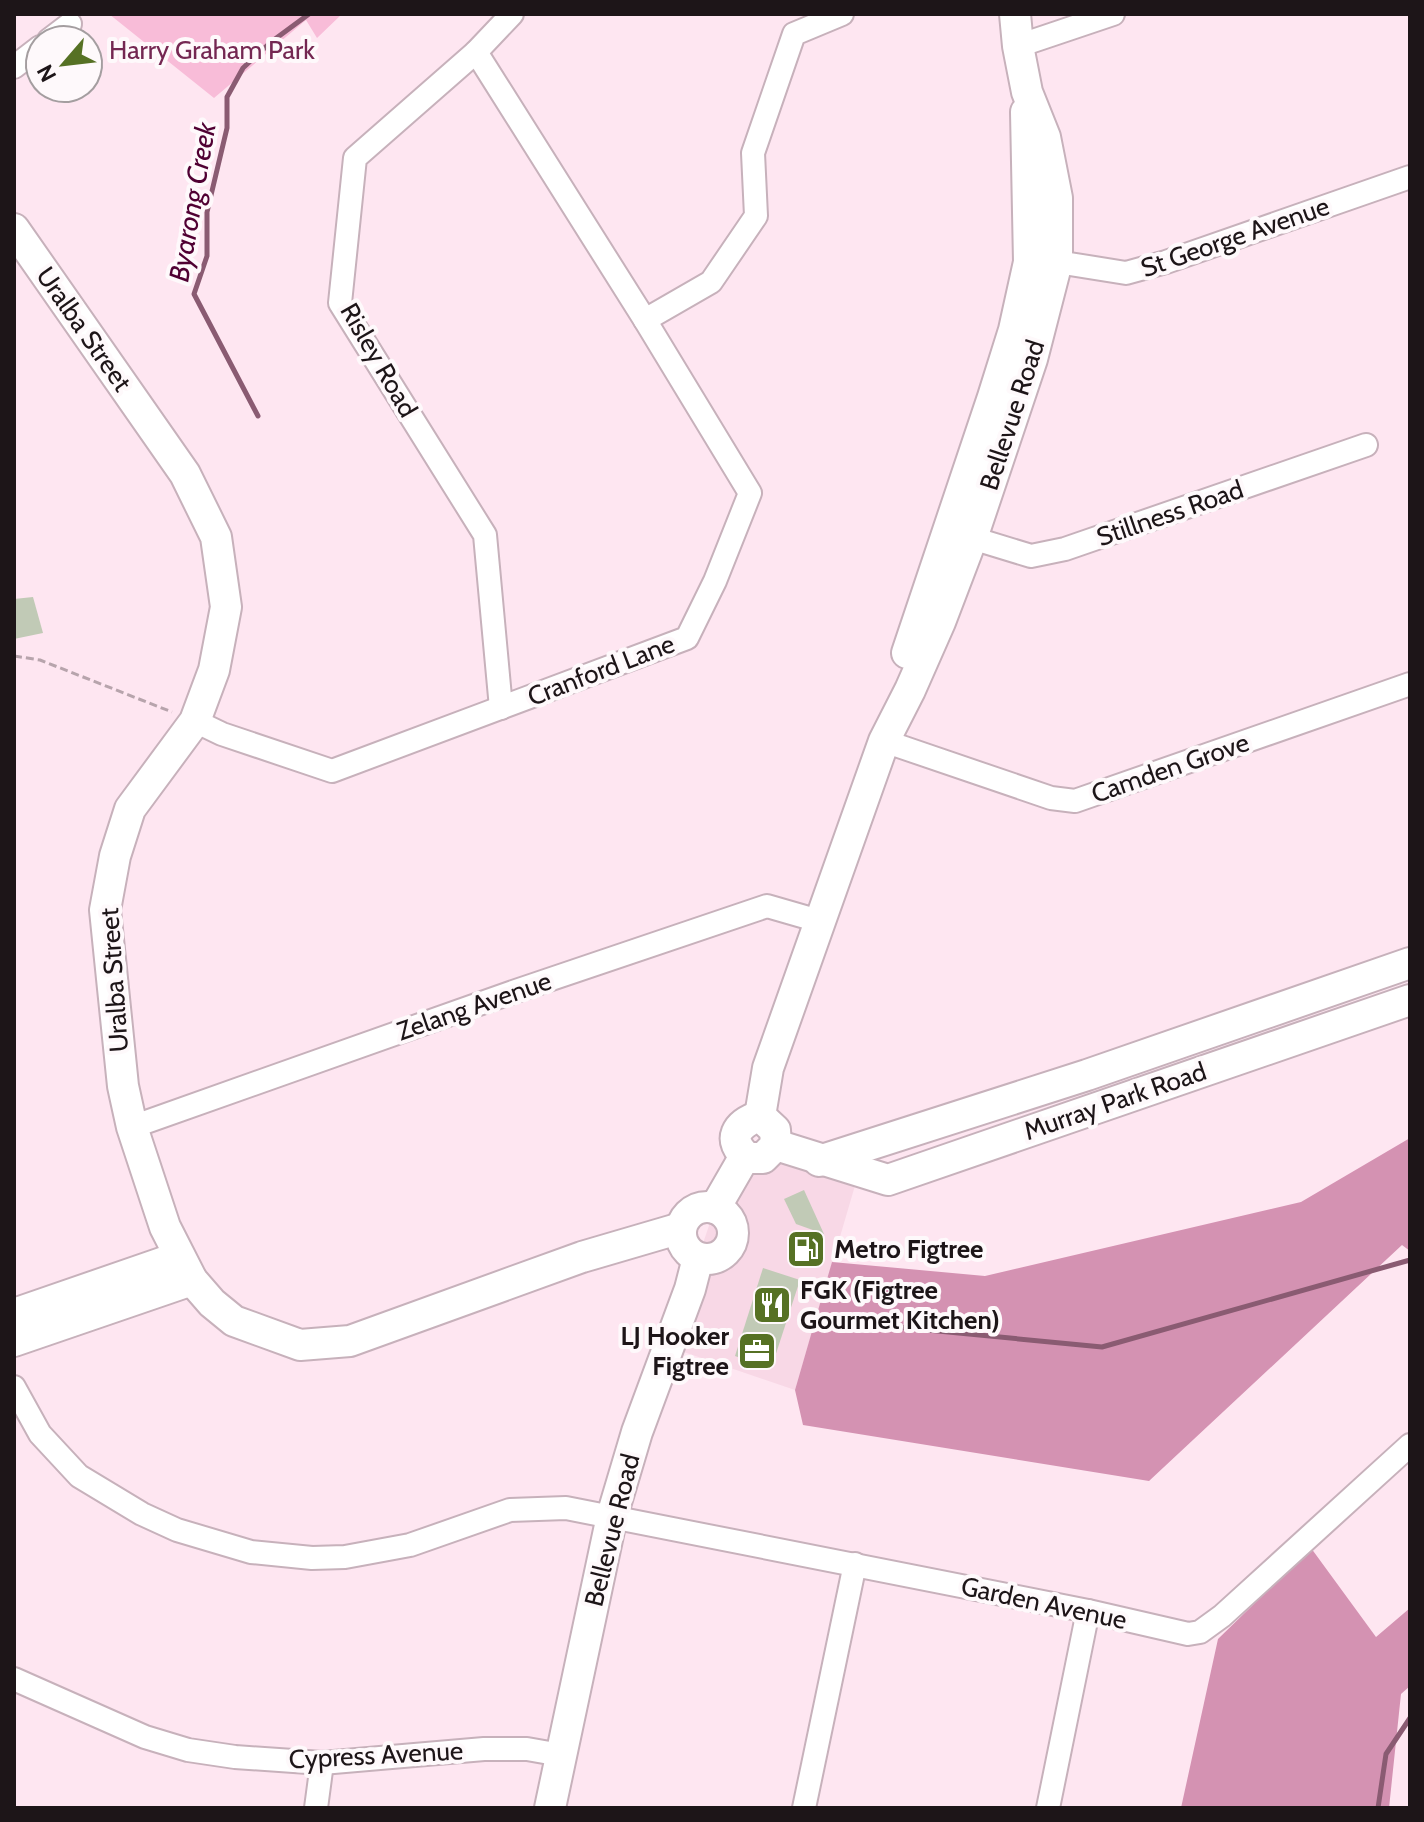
<svg xmlns="http://www.w3.org/2000/svg" width="1424" height="1822" viewBox="0 0 1424 1822" font-family="Cabin,sans-serif">
<rect width="100%" height="100%" fill="#fee6f1"/>
<!-- built -->
<path fill="#f8d8e6" d="M763 1158 859 1172 795 1390 675 1349 698 1258 715 1208Z"/>
<!-- green -->
<path fill="#f8bcd8" d="M109 14H342L317 38 306 20 214 98Z"/>
<!-- forest -->
<g fill="#d492b2">
<path d="M1410 1138V1251L1402 1245 1149 1481 803 1425 795 1390 832 1262 985 1276 1301 1202Z"/>
<path d="M1311 1548 1376 1637 1410 1608V1686L1401 1694 1389 1808H1181L1218 1639Z"/>
</g>
<g fill="none" stroke-linecap="round" stroke-linejoin="round">
<!-- stream -->
<g stroke="#8a5b72" stroke-width="5">
<path d="M258 416 194 294 207 256V212L227 128V97L243 68 271 42 309 14"/>
<path d="M886 1326 1102 1347 1410 1260"/>
<path d="M1378 1808 1386 1754 1410 1718"/>
</g>
</g>
<!-- building -->
<g fill="#c1cab6">
<path d="M33 597 43 633 14 639V599Z"/>
<path d="M804 1190 824 1234 796 1224 784 1199Z"/>
<path d="M763 1268 800 1280 771 1369 735 1356Z"/>
</g>
<g fill="none" stroke-linecap="round" stroke-linejoin="round">
<!-- street casing -->
<g stroke="#c7b1bb" stroke-width="26">
<g id="street">
<path d="M49 40 70 24"/>
<path d="M1018 46 1113 14"/>
<path d="M14 67 40 47"/>
<path d="M1057 262 1126 273 1166 262 1410 177"/>
<path d="M645 320 711 282 756 216 753 153 794 34 842 14"/>
<path d="M972 538 1031 556 1065 549 1366 445"/>
<path d="M501 708 485 535 340 303 355 158 476 52 512 14"/>
<path d="M195 721 222 734 332 771 687 638 715 581 750 493 645 320 476 52"/>
<path d="M884 741 1051 798 1075 801 1410 684"/>
<path d="M132 1127 510 993 767 906 819 921"/>
<path d="M14 1387 40 1434 79 1476 142 1514 177 1530 251 1552 312 1558 345 1557 410 1545 510 1510 566 1508 1088 1611 1188 1634 1200 1632 1222 1616 1410 1445"/>
<path d="M14 1679 145 1737 188 1750 235 1757 322 1763 484 1749H527L561 1755"/>
<path d="M316 1808 322 1763"/>
<path d="M804 1808 855 1564"/>
<path d="M1048 1808 1088 1611"/>
</g>
</g>
<!-- secondary casing -->
<g stroke="#c7b1bb" stroke-width="34">
<g id="secondary">
<path d="M14 229 185 474 216 537 226 607 214 670 195 721 130 809 115 856 105 910 123 1086 132 1127 165 1227 192 1280 212 1303 234 1321 300 1345 350 1341 582 1257 681 1228"/>
<path d="M907 653 993 397 1014 330 1029 262 1026 112"/>
<path d="M760 1116 768 1068 884 741 910 690 940 622 972 538 1032 359 1057 262V198L1045 137 1027 92 1018 46 1015 14"/>
<path d="M760 1116 775 1130 776 1145 763 1158H748C725 1140 737 1123 760 1116Z"/>
<path d="M776 1145 888 1180 1410 1000"/>
<path d="M819 1161 1087 1075 1410 963"/>
<circle cx="707" cy="1233" r="26"/>
<path d="M715 1208 745 1156"/>
<path d="M14 1314 179 1257"/>
<path d="M14 1341 192 1280"/>
<path d="M550 1808 612 1516 637 1432 690 1289 698 1258"/>
</g>
</g>
<!-- path -->
<path stroke="#b7a4ac" stroke-width="3" stroke-dasharray="8 4" stroke-linecap="butt" d="M14 656 40 660 172 712"/>
<!-- street -->
<use href="#street" stroke="#fff" stroke-width="22"/>
<!-- secondary -->
<use href="#secondary" stroke="#fff" stroke-width="30"/>
</g>
<!-- icons -->
<defs>
<g id="fuel-square" transform="scale(2)"><rect x="-9" y="-9" width="18" height="18" rx="4" fill="#567124" stroke="#fef9fb"/><path d="M-5.5-6h7V0h2V4h1.3V-2.5L3-4.5l.8-.8L6-3V5H2.5V1h-1V6h-7ZM-4.2-4.7v3.2H.2V-4.7Z" fill="#fff"/></g>
<g id="restaurant-square" transform="scale(2)"><rect x="-9" y="-9" width="18" height="18" rx="4" fill="#567124" stroke="#fef9fb"/><path d="M-5-6h1v4h1v-4h1v4h1v-4h1v5L-1.5 .5V6h-2V.5L-5-1ZM5-6V6H3V1.5H1.5Q1.5-4 5-6Z" fill="#fff"/></g>
<g id="office-square" transform="scale(2)"><rect x="-9" y="-9" width="18" height="18" rx="4" fill="#567124" stroke="#fef9fb"/><path d="M-6-3h4V-5.5h4V-3h4V5H-6ZM-1-4.5V-3h2v-1.5ZM-6 0V1H6V0Z" fill="#fff"/></g>
</defs>
<g fill-rule="evenodd">
<use href="#fuel-square" x="806" y="1249"/>
<use href="#restaurant-square" x="772" y="1305"/>
<use href="#office-square" x="757" y="1351"/>
</g>
<g text-anchor="middle" dominant-baseline="central" stroke-width="8" stroke-linejoin="round" paint-order="stroke">
<!-- park labels -->
<g font-size="26" fill="#742752" stroke="#fef9fb">
<text x="212" y="50">Harry Graham Park</text>
</g>
<!-- street labels -->
<g font-size="26" fill="#1d1518" stroke="#fef9fb">
<text transform="translate(1235 237) rotate(-19)">St George Avenue</text>
<text transform="translate(84 329) rotate(55)">Uralba Street</text>
<text transform="translate(379 360) rotate(60)">Risley Road</text>
<text transform="translate(1012 415) rotate(-72)">Bellevue Road</text>
<text transform="translate(1170 513) rotate(-19)">Stillness Road</text>
<text transform="translate(601 670) rotate(-21)">Cranford Lane</text>
<text transform="translate(1170 768) rotate(-19)">Camden Grove</text>
<text transform="translate(114 980) rotate(-94)">Uralba Street</text>
<text transform="translate(474 1006) rotate(-19)">Zelang Avenue</text>
<text transform="translate(1115 1101) rotate(-19)">Murray Park Road</text>
<text transform="translate(612 1530) rotate(-76)">Bellevue Road</text>
<text transform="translate(1044 1603) rotate(12)">Garden Avenue</text>
<text transform="translate(376 1755) rotate(-3)">Cypress Avenue</text>
</g>
<!-- poi labels -->
<g font-size="26" font-weight="bold" fill="#1d1518" stroke="#fef9fb" text-anchor="start">
<text x="834" y="1249">Metro Figtree</text>
<text x="800" y="1290">FGK (Figtree<tspan x="800" dy="30">Gourmet Kitchen)</tspan></text>
<text x="729" y="1336" text-anchor="end">LJ Hooker<tspan x="729" dy="30">Figtree</tspan></text>
</g>
<!-- water labels -->
<g font-size="28" font-style="italic" fill="#500033" stroke="#fef9fb">
<text transform="translate(192 202) rotate(-80)">Byarong Creek</text>
</g>
</g>
<!-- border -->
<rect width="1424" height="1822" fill="none" stroke="#1d1518" stroke-width="32"/>
<!-- north arrow -->
<g transform="translate(64 64) rotate(242)"><circle r="38" fill="#fef9fb" stroke="#a49ea0" stroke-width="2"/>
<path d="M0-6L14 30L0 20L-14 30Z" fill="#567124"/>
<text y="-12" font-size="22" font-weight="bold" text-anchor="middle" fill="#1d1518">N</text>
</g>
</svg>
